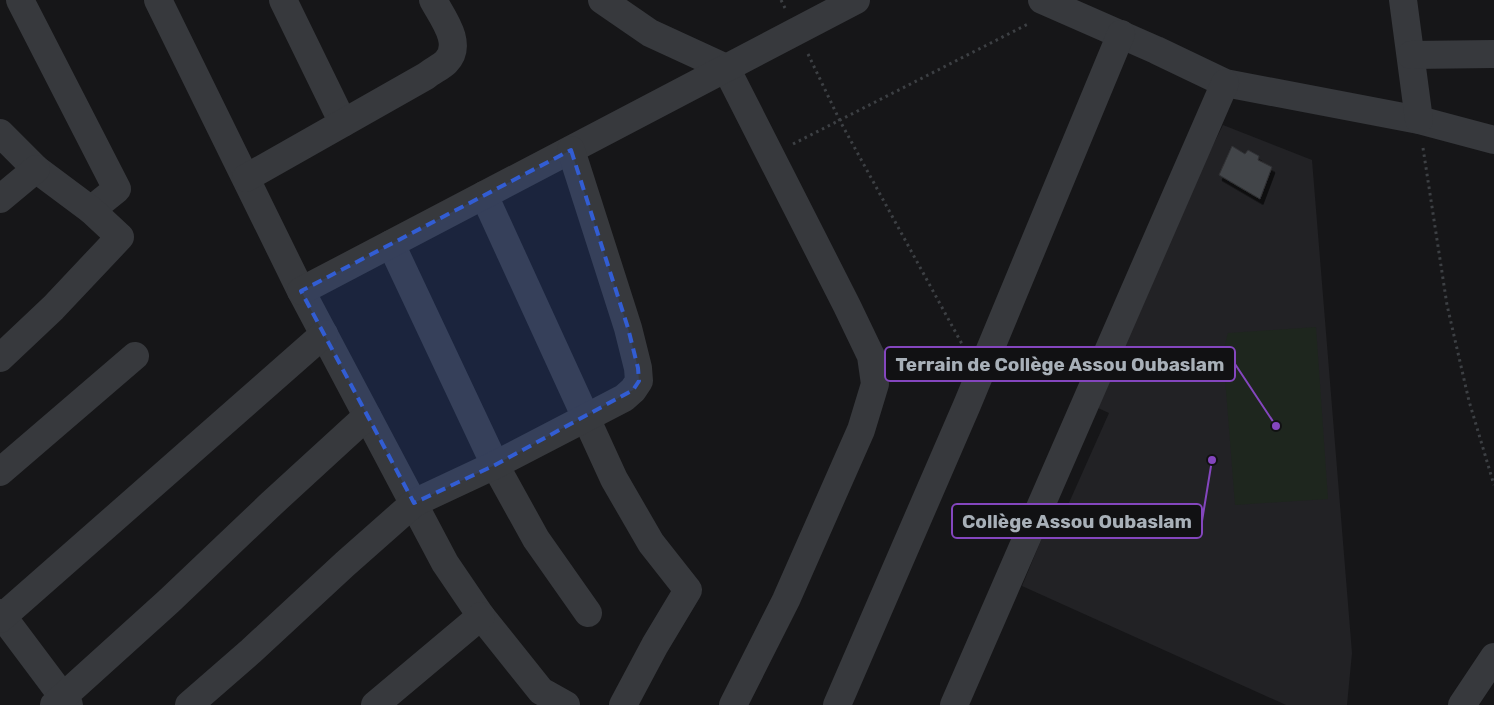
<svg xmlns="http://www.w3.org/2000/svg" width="1494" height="705" viewBox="0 0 1494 705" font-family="Rubik,sans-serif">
<defs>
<filter id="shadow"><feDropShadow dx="3" dy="5.5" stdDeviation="0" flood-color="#0009"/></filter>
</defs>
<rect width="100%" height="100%" fill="#161618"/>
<!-- built -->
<path fill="#222225" d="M1223 125 1312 160 1352 653 1347 705H1286L1022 586 1054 509 1064 514 1109 413 1098 408 1207 157Z"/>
<!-- green -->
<path fill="#1e261e" d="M1316 327 1328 499 1235 505 1223 352 1228 333Z"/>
<!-- building -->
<path fill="#424448" stroke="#303134" filter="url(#shadow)" d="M1232 146 1245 154 1248 150 1259 156 1258 160 1272 167 1260 199 1219 175Z"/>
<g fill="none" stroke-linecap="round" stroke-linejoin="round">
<!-- path -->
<g stroke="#3d4044" stroke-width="3" stroke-dasharray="2.5 4" stroke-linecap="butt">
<path d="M781 0 785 8"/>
<path d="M808 54 840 121 962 344"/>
<path d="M793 144 1030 23"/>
<path d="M1423 148 1447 305 1469 401 1494 485"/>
</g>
<!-- minor -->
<g stroke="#37393d" stroke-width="28">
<path d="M20 0 117 189 91 210"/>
<path d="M158 0 301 291 445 563 481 616 541 691 566 705"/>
<path d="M283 0 343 123"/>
<path d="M602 0 650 33 726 68 847 306 871 356 875 384 861 430 786 600 733 705"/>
<path d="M1042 0 1156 50 1225 83 1419 120 1494 140"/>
<path d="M1403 0 1419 120"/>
<path d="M1411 55 1494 54"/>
<path d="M0 133 36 169 91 210 120 237 53 308 0 358"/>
<path d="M246 178 426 76C432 71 441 67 446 62 464 44 442 17 433 0"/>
<path d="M484 195 614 479 651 543 688 590 655 645 623 705"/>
<path d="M0 199 36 169"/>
<path d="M391 244 495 465 536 539 588 613"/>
<path d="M301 291 856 0"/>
<path d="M0 472 135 356"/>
<path d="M0 613 69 705"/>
<path d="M0 619 324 334"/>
<path d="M54 705 169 601 271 504 367 416"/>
<path d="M189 705 251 651 345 564 414 503 495 465 624 398 633 390 639 381 638 368 628 328 571 150"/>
<path d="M375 705 481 616"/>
<path d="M837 705 967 405 1121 34"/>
<path d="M954 705 1225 83"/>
<path d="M1462 705 1494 657"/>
</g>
</g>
<!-- marked area -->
<path fill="#325dd3" fill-opacity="0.2" stroke="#325dd3" stroke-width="4" stroke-dasharray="10 6" stroke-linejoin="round" d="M571 150 628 328 638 368 639 381 633 390 495 465 414 503 301 291Z"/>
<!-- callouts -->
<path fill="none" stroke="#8446be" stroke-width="2" d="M1276 426L1235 364M1212 460L1202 521"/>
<g fill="#8446be" stroke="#111113" stroke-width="2">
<circle cx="1276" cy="426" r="5"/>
<circle cx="1212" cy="460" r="5"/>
</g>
<g fill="#111113" stroke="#8446be" stroke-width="2">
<rect x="885" y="347" width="350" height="34" rx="5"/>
<rect x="952" y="504" width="250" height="34" rx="5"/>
</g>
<g font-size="19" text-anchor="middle" font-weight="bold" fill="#a8b0b8">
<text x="1060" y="371">Terrain de Collège Assou Oubaslam</text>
<text x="1077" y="528">Collège Assou Oubaslam</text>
</g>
</svg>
